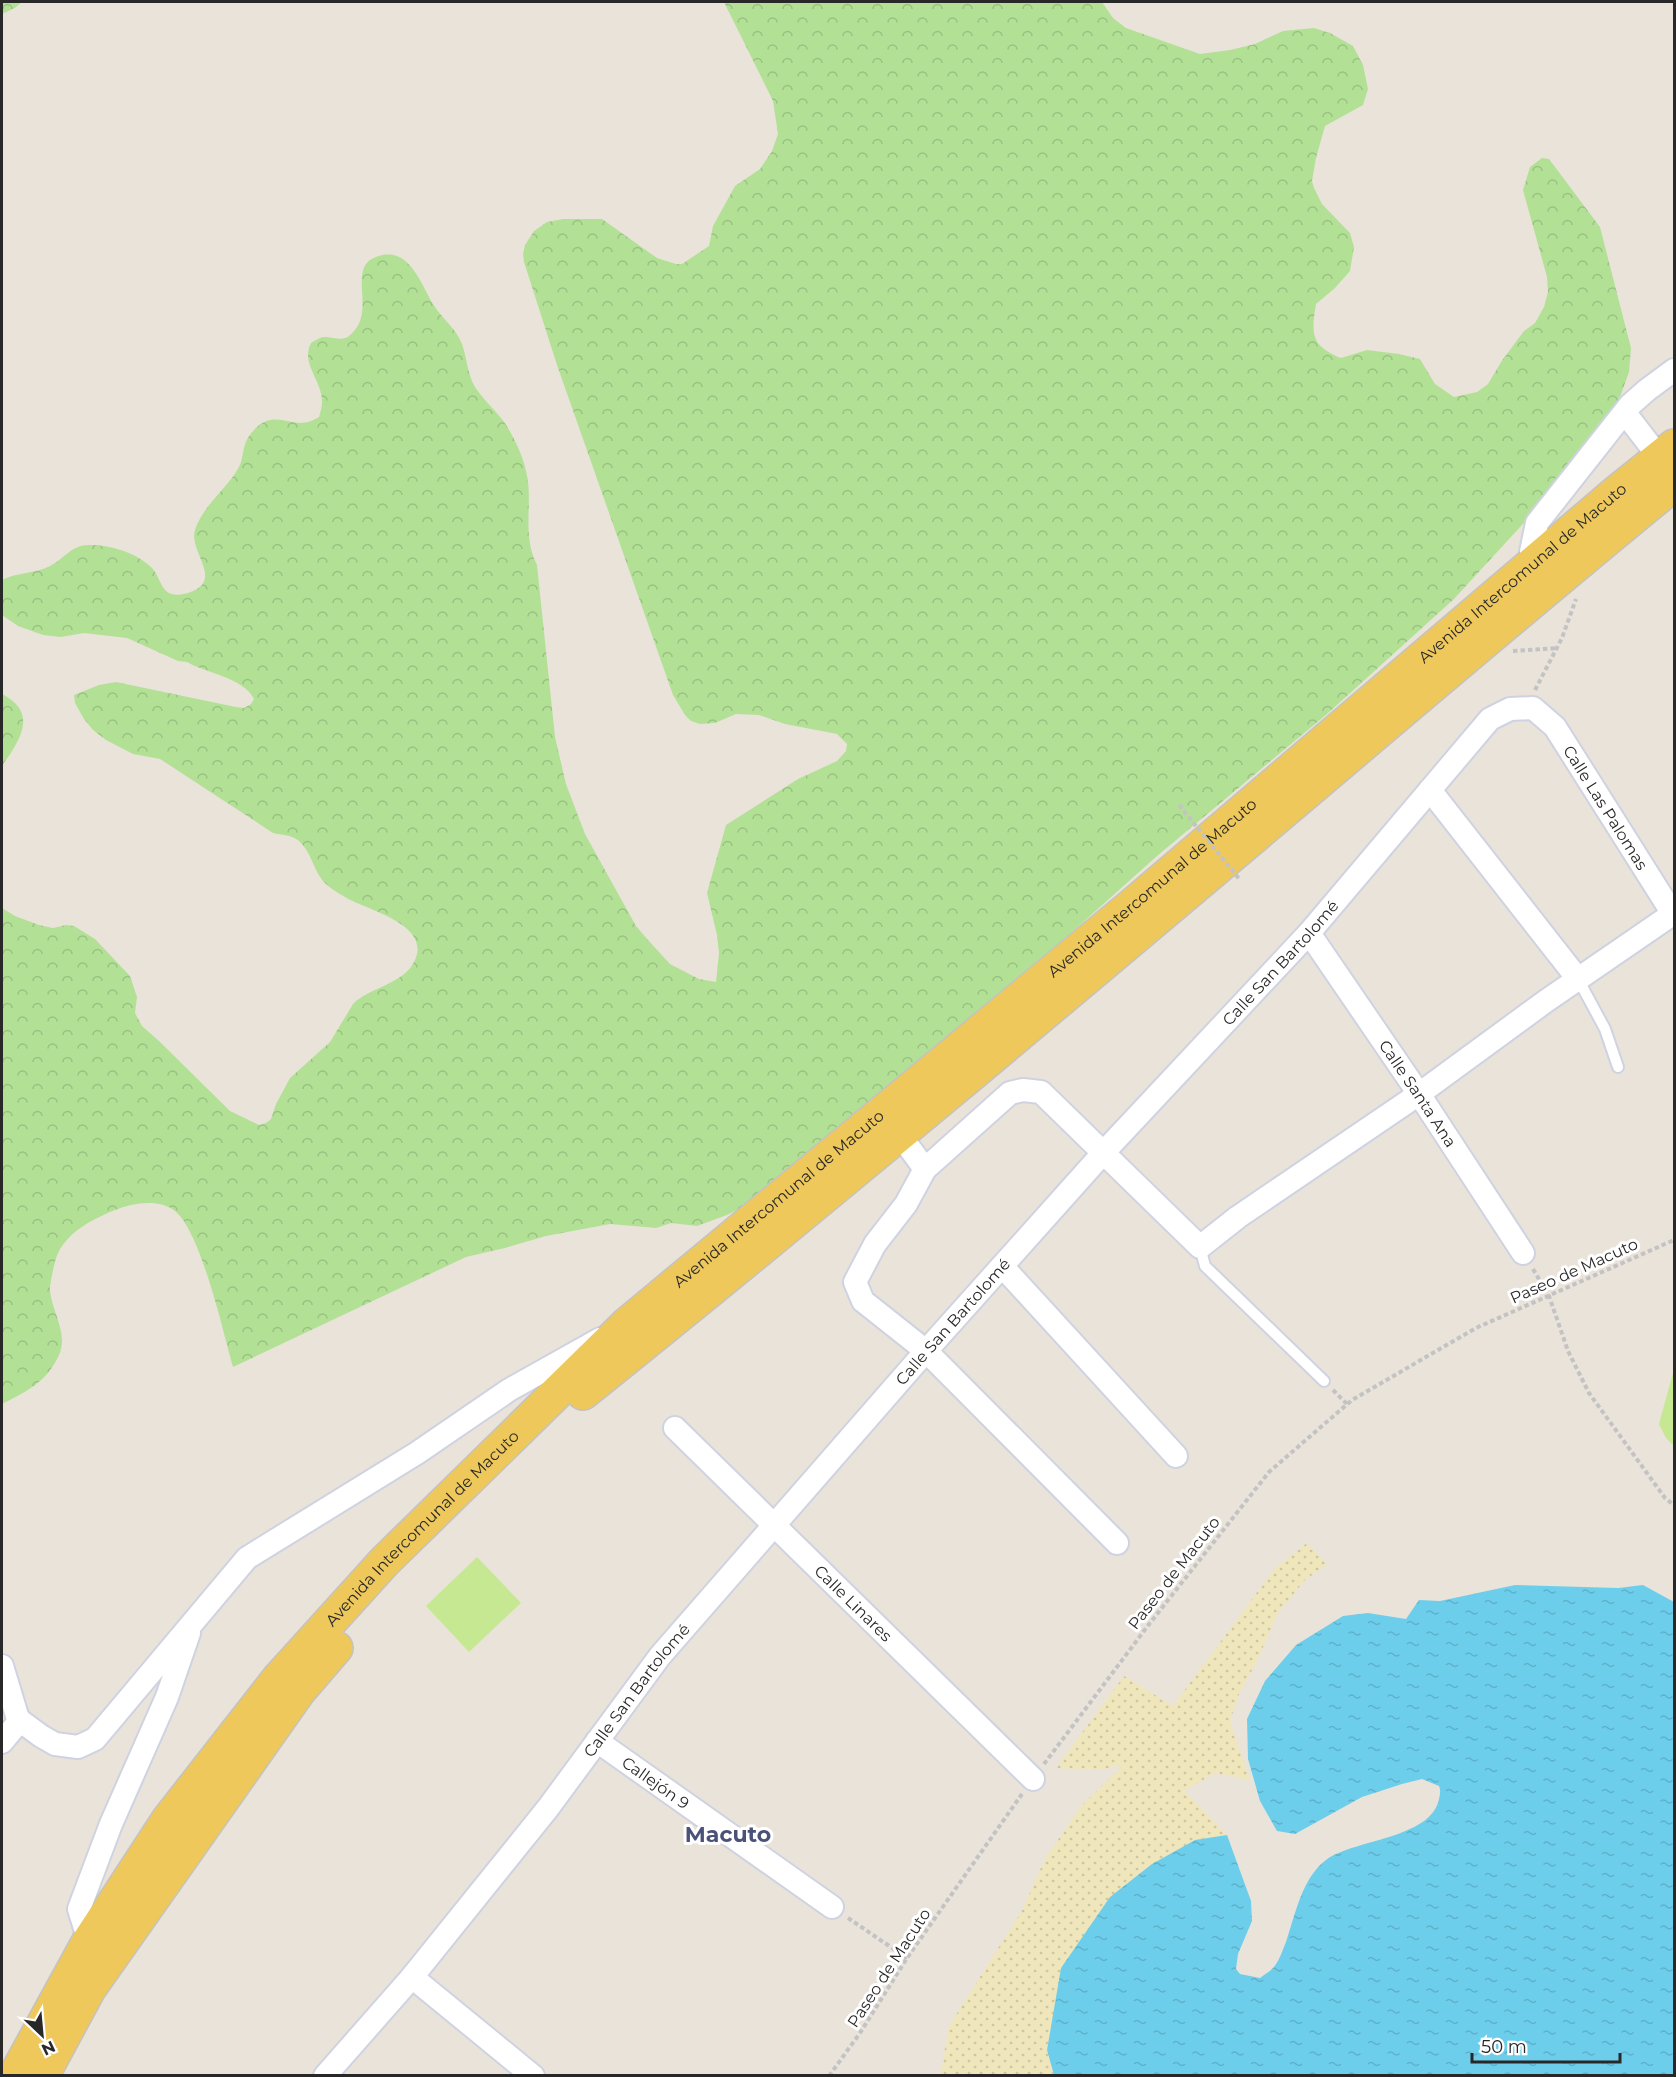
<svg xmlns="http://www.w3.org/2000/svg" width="1676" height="2077" viewBox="0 0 1676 2077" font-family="Montserrat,sans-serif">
<defs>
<pattern id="forest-crowns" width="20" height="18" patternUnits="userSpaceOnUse" patternTransform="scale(1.5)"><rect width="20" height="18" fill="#b2e196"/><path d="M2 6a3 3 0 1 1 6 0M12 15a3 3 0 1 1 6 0" fill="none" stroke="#99c181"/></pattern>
<pattern id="sand-dots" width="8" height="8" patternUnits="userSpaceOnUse" patternTransform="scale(1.5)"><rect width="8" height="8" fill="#f0e6bc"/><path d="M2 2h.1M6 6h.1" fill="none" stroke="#cec5a2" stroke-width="1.8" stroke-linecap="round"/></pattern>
<pattern id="water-ripples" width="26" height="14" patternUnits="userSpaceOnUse" patternTransform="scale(1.5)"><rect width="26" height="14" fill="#6dceec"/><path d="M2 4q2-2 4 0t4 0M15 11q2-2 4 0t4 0" fill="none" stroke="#5eb1ca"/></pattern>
</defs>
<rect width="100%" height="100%" fill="#eae3da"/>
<!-- forest -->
<g fill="url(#forest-crowns)">
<path d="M2 2H22L15 8 2 14Z"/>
<path d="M724 2H1102L1113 18 1126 28 1200 54 1230 50 1255 44 1283 31 1314 28 1330 33 1353 46 1363 65 1368 89 1363 105 1325 126 1316 158 1312 181 1314 188 1322 204 1350 233 1354 247 1350 271 1335 288 1316 304C1311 334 1311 346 1341 358L1367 350 1399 354 1420 359 1435 384 1454 397 1477 392 1488 384 1501 362 1524 331 1535 323 1544 307 1548 292 1547 277 1523 190 1530 167 1542 158 1549 159 1600 227 1631 348 1629 372 1616 408 1565 478 1454 599 1327 714 1157 856 839 1141 765 1196 727 1215 697 1226 671 1223 656 1228 610 1224 546 1236 505 1248 466 1257 233 1367C223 1332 201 1232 175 1211 159 1198 132 1203 115 1210 93 1219 69 1231 58 1253 55 1259 50 1283 50 1289 51 1311 69 1333 59 1355 47 1382 26 1392 2 1404V908L15 916 39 925 53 928 66 925 74 926 95 939 130 976 137 997 135 1013 142 1026 159 1041 230 1111 259 1125 266 1123 271 1119 276 1104 290 1078 330 1042 353 1004C370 986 410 984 417 954 424 922 364 909 345 897 336 892 326 886 320 877 313 866 310 851 299 841 292 835 281 835 273 833L160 759 133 754 106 740 93 730 84 719 75 703 74 695 99 685 116 682 236 707 244 708 251 704 254 699C244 678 206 673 187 662L178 661 127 638 84 633 61 637 43 635 18 626 2 615V580C17 572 35 574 50 566 64 559 71 545 89 545 110 545 136 552 152 568 163 580 160 601 188 593 226 581 188 552 195 530 203 505 227 489 239 467 244 457 242 446 249 436 253 430 262 421 270 420 287 417 299 430 319 417 320 413 322 407 322 403 323 381 300 364 311 343 314 341 319 338 323 337 332 336 342 342 349 336 379 313 345 268 376 257 411 244 421 287 435 307 443 319 457 330 462 344 467 358 467 373 475 387 482 398 493 408 501 418 511 430 523 456 526 471 534 502 521 533 537 565L555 737 566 784 585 834 636 926 648 940 670 964 699 979 716 982 719 953 717 935 707 893 726 825 798 779 837 761 846 751 847 744 837 734 785 724 759 715 736 714 715 723 700 724 691 721 685 715 673 695 557 365 524 262 523 254 525 245 534 231 547 222 563 219H602L657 258 676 264H682L709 246 713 226 735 186 760 169 772 151 778 134 773 101Z"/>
<path d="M2 694C39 713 20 740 2 766Z"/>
</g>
<!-- sand -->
<path fill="url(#sand-dots)" d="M1307 1543 1327 1564 1304 1581 1278 1613 1257 1661 1239 1694 1230 1721 1250 1780 1215 1773 1184 1791 1227 1835 1195 1840 1047 2050 1054 2075 940 2076 949 2026 1021 1912 1045 1859 1081 1806 1124 1764 1101 1770 1056 1768 1124 1676 1173 1706 1275 1568Z"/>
<!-- pitch -->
<g fill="#c6e892">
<path d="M1674 1369V1446L1666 1438 1659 1424Z"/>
<path d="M477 1557 521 1603 469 1652 426 1606Z"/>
</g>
<!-- water -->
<path fill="url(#water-ripples)" d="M1515 1585 1618 1588 1643 1585 1674 1602V2075H1054L1047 2050 1061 1968 1110 1897 1152 1864 1195 1840 1227 1835 1251 1901 1252 1921 1238 1954 1236 1969 1240 1974 1260 1978C1263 1975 1268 1973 1271 1970 1279 1963 1282 1951 1286 1942 1295 1915 1302 1878 1326 1860 1354 1839 1431 1839 1439 1799 1440 1794 1441 1791 1439 1786L1422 1779 1402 1784 1362 1797 1295 1834 1277 1831 1260 1801 1248 1759 1247 1719 1265 1681 1296 1645 1343 1616 1368 1613 1406 1619 1419 1600 1440 1601Z"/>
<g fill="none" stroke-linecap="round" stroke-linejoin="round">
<!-- service casing -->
<g stroke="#cfd3e1" stroke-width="14">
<g id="service">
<path d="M1578 979 1605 1029 1618 1067"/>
<path d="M1200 1247 1205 1266 1324 1381"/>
</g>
</g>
<!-- minor casing -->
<g stroke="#cfd3e1" stroke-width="26">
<g id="minor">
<path d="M1625 413 1659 457"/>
<path d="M1533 564 1531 552 1537 523 1630 405 1647 390 1674 370"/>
<path d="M1430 790 1578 979"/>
<path id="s1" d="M1309 933 1419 1094 1523 1253"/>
<path d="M900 1135 925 1169"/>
<path d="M1002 1266 1176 1456"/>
<path id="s2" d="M675 1428 1033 1779"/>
<path d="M1117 1543 926 1351 863 1301 855 1282 875 1244 906 1204 925 1169 1010 1093 1023 1090 1041 1092 1200 1247 1238 1217 1419 1094 1546 1001 1674 913"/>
<path d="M2 1666 18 1719 17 1724 2 1742"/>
<path d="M18 1719 41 1736 55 1744 78 1747 95 1739 247 1558 417 1453 509 1390 600 1339"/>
<path id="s3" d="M597 1741 832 1907"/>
<path d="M89 1941 79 1909 111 1824 167 1697 189 1633"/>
<path d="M412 1977 533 2076"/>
<path id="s4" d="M325 2076 412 1977 548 1808 660 1656 926 1351 1104 1152 1309 933 1490 719 1510 709 1533 708 1555 727 1673 914"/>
</g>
</g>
<!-- primary casing -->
<g stroke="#c3c3c3" stroke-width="36">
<g id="primary">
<path d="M583 1393C826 1198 1064 997 1302 796 1426 691 1549 586 1674 484"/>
<path id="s5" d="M15 2076 89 1941 168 1820 279 1678 384 1562 627 1324 1130 907 1618 491 1674 446"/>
<path d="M42 2076 89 1989 299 1691 336 1648"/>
</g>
</g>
<!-- path -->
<g stroke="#c3c3c3" stroke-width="4" stroke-dasharray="4.5 3" stroke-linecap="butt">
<path d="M1513 651 1557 648"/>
<path d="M1535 690 1562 638 1576 599"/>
<path d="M1533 1269 1549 1296 1568 1351 1589 1393 1665 1498 1674 1505"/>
<path d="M1333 1390 1347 1404"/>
<path d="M1044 1764 1150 1623 1269 1472 1352 1400 1476 1328 1674 1240"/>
<path d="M848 1918 907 1958"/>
<path d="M829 2076 860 2033 907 1958 1022 1794"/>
</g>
<!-- service -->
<use href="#service" stroke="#fff" stroke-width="10"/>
<!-- minor -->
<use href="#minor" stroke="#fff" stroke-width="22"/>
<!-- primary -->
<use href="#primary" stroke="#eec85b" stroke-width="33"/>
<!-- path-bridge -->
<path stroke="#c3c3c3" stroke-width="4" stroke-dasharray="4.5 3" stroke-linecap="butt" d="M1179 805 1240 880"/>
</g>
<g text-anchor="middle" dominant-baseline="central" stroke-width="6" stroke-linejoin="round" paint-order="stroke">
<!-- street labels -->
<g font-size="16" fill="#282828" stroke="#fff">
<text stroke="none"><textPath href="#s5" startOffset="2144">Avenida Intercomunal de Macuto</textPath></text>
<text stroke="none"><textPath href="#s4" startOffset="1959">Calle Las Palomas</textPath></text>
<text stroke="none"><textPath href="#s5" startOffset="1658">Avenida Intercomunal de Macuto</textPath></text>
<text stroke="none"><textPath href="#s4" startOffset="1468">Calle San Bartolomé</textPath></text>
<text stroke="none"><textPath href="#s1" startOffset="194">Calle Santa Ana</textPath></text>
<text stroke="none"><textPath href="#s5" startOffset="1172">Avenida Intercomunal de Macuto</textPath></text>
<text transform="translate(1574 1271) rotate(-24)">Paseo de Macuto</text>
<text stroke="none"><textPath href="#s4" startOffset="982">Calle San Bartolomé</textPath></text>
<text stroke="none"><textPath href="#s5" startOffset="686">Avenida Intercomunal de Macuto</textPath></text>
<text transform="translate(1174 1573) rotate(-52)">Paseo de Macuto</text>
<text stroke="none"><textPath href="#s2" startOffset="250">Calle Linares</textPath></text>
<text stroke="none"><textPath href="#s4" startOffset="496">Calle San Bartolomé</textPath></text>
<text stroke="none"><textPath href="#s3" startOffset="72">Callejón 9</textPath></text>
<text transform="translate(889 1968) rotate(-57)">Paseo de Macuto</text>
</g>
<!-- district labels -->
<g font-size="22" font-weight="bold" fill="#4a5377" stroke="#fff">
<text x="728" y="1834">Macuto</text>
</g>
</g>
<!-- border -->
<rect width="1676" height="2077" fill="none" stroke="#282828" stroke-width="6"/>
<!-- north arrow -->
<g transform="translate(42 2035) rotate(154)" stroke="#ffffff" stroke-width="4.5" paint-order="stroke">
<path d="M0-4.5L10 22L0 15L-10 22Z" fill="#282828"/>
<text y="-9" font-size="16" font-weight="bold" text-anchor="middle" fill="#282828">N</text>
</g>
<!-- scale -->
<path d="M1472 2053v9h148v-9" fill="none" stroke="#282828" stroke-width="3"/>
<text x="1481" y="2053" font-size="18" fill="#282828" stroke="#ffffff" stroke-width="4.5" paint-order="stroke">50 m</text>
</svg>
